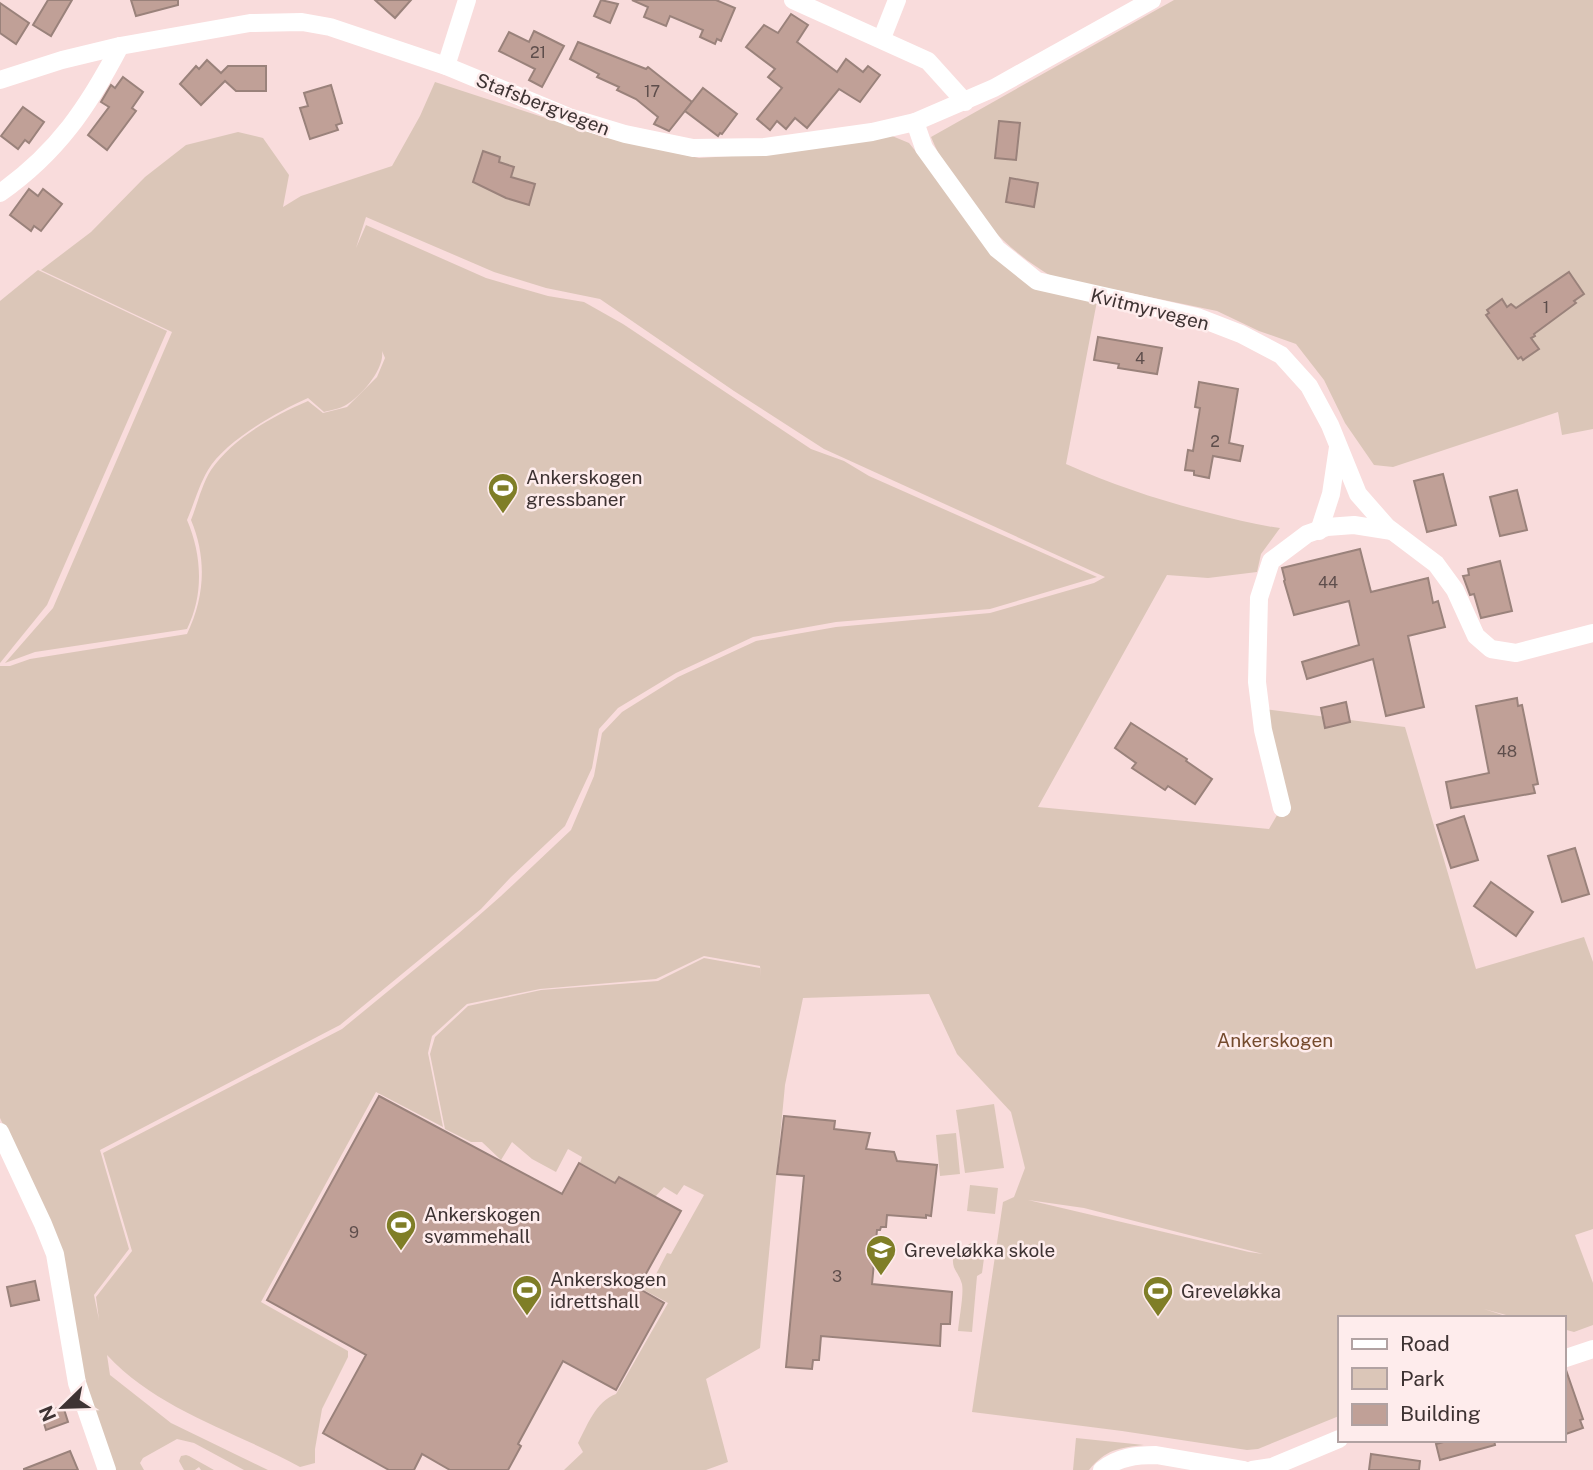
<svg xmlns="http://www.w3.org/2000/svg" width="1593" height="1470" viewBox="0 0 1593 1470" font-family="'Public Sans',sans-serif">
<rect width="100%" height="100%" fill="#f9dcdc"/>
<!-- green -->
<g fill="#dbc6b8" fill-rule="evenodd">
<path d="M1174 0H1593V429L1562 435 1558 412 1393 467 1374 465 1345 423 1324 380 1296 344 1259 331 1217 311 1053 277C1001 248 954 193 931 137Z"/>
<path d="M435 82 604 137 699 158 765 154 885 133 909 143 1006 263 1097 301 1066 464C1113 485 1161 501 1210 513 1234 519 1256 525 1280 528L1261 554 1257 572 1208 578 1167 575 1038 807 1269 829 1287 798 1264 709 1405 727 1476 969 1584 937 1593 962V1229L1575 1235 1593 1283V1325L1574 1332 1563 1329V1318H1517L1484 1309 1512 1318H1339V1416L1258 1449 1247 1450 1122 1431 972 1412 1003 1202 1014 1197 1025 1168 1011 1112 957 1054 929 994 803 998 785 1085 760 1348 706 1379 728 1462 706 1470H564L583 1452 578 1443C587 1426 596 1401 616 1394L668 1303 640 1288 644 1279 652 1282 667 1253 671 1254 704 1195 684 1185 677 1195 664 1187 655 1197 619 1176 615 1182 580 1163 582 1157 568 1149 556 1172 532 1159 512 1142 501 1160 482 1142H471L445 1129 430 1054 435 1037 468 1006 541 990 658 981 704 958 760 968 761 977 760 966 704 956 656 979 540 989 467 1004 432 1036 428 1053 443 1127 376 1092 261 1302 348 1351V1357L322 1409 315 1449V1463L300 1467C235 1431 159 1411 107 1355L110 1375 171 1423 268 1470H244L194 1443 177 1439 143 1458 140 1463 144 1470H114L87 1398 45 1215 0 1118V666H10L30 659 187 634C205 597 207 558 191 520 197 505 202 484 211 470 233 438 273 416 308 401L323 413 347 407 377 377 385 358 382 351C385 369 361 396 346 405 340 409 330 410 324 412L308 398C277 412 225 441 208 470 199 485 194 504 187 520 202 555 204 595 187 629L35 652 5 663 53 608 172 332 41 270 91 232 145 177 186 145 238 132 263 138 289 175 283 207 301 196 392 166 420 116ZM366 217 494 272 546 288 600 299 734 391 824 449 1105 577 1094 583 990 613 836 627 756 641 678 677 622 712 602 733 594 776 571 830 501 896 459 933 342 1029 103 1153 132 1251 96 1297 99 1320 94 1295 129 1249 100 1150 340 1025 481 909 510 878 565 826 592 768 599 729 618 708 676 673 753 637 836 622 990 609 1097 577 869 476 844 461 811 449 623 324 584 302 548 296 486 278 366 225 356 248ZM1028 1200 1084 1208 1263 1254 1249 1252Z"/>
<path d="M38 270 167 331 47 605 0 663V301Z"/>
<path d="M994 1104 1004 1168 965 1173 956 1110Z"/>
<path d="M956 1133 960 1174 940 1176 936 1135Z"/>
<path d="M970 1185 998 1188 995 1214 967 1211Z"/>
<path d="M973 1242 977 1243 985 1251 982 1273 977 1276 972 1332 958 1331C959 1320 964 1294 962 1284 958 1270 950 1270 954 1252Z"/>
<path d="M1076 1438 1144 1445C1119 1448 1106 1449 1089 1470H1073Z"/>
<path d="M186 1455 189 1456 214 1470H201L199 1467 195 1470H184L179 1461 181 1456Z"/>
</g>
<!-- building -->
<g fill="#c0a097" stroke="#9a827b" stroke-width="2">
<path d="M48 0H72L51 36 33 25Z"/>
<path d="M131 0H178V5L136 16Z"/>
<path d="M375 0H411L395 18Z"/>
<path d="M601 0 618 4 610 23 594 16Z"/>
<path d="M632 0H716L735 8 721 41 717 39 715 44 700 37 703 30 670 16 666 26 644 17 648 7Z"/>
<path d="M0 3 29 23 16 44 0 33Z"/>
<path d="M791 14 808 25 797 42 837 72 846 59 863 72 868 66 880 75 860 102 839 89 807 128 795 118 786 129 777 121 770 130 757 119 782 88 768 77 775 69 746 47 764 25 778 33Z"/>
<path d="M534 31 564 46 542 87 529 80 535 69 499 51 509 32 529 42Z"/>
<path d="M578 42 646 69 648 67 692 102 669 131 654 124 658 117 636 99 617 90 619 87 597 77 599 74 570 59Z"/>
<path d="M207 60 221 73 228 66H266V91H236L225 81 201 105 180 84 196 66 199 69Z"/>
<path d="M123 77 143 92 132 108 136 111 107 150 88 135 109 107 101 102 111 85 115 88Z"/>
<path d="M331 85 342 123 336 125 338 130 310 139 300 108 308 106 304 93Z"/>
<path d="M703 88 737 114 722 134 720 133 718 136 685 111Z"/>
<path d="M23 107 44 122 29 143 25 140 18 149 1 136Z"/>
<path d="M999 121 1020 123 1016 160 995 158Z"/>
<path d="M483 151 500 157 499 162 514 167 511 177 535 184 529 205 506 198 473 182Z"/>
<path d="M1010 178 1038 183 1034 207 1006 202Z"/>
<path d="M29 189 38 196 43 189 62 204 41 231 34 226 31 231 10 215Z"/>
<path d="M1569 272 1584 294 1574 301 1576 303 1534 334 1535 336 1531 338 1539 349 1523 360 1521 357 1518 359 1486 315 1489 313 1487 310 1502 299 1507 307 1511 304 1516 308Z"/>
<path d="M1098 337 1162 348 1157 374 1118 368 1119 364 1094 360Z"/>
<path d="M1199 382 1238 389 1229 443 1243 446 1240 461 1213 456 1209 478 1194 475V471L1185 470 1188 450 1193 451 1200 408 1195 407Z"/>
<path d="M1443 474 1456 525 1427 532 1414 481Z"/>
<path d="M1517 490 1527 530 1500 536 1490 497Z"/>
<path d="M1360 549 1371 592 1428 578 1433 603 1438 601 1445 627 1408 636 1424 707 1386 716 1373 659 1307 679 1302 662 1359 645 1349 601 1294 615 1284 581 1285 580 1282 568Z"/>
<path d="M1500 561 1512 611 1481 618 1474 594 1470 595 1463 576 1469 575 1468 569Z"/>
<path d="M1517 698 1518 706 1522 705 1538 784 1533 785 1535 793 1451 808 1446 782 1489 773 1476 706Z"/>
<path d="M1346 702 1350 722 1325 728 1321 708Z"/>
<path d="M1131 723 1187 759 1186 761 1212 779 1195 804 1168 786 1165 790 1132 768 1136 763 1115 748Z"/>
<path d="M1464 816 1478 860 1451 868 1437 825Z"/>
<path d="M1575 848 1589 894 1562 902 1548 856Z"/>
<path d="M1491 882 1533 912 1516 936 1474 906Z"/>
<path d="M379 1096 562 1194 579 1163 615 1183 619 1177 681 1211 638 1288 664 1303 616 1390 563 1361 518 1444 521 1446 508 1470H450L422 1454 414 1470H389L323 1433 366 1355 267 1300Z"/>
<path d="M784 1116 835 1121 834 1129 870 1133 866 1149 894 1152 897 1161 937 1165 931 1216 926 1215V1218L887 1215 886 1227H881L880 1230H877L872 1284 952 1292 950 1324H941L940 1346 821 1336 819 1360H813L812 1369 786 1367 804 1176 777 1174Z"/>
<path d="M35 1281 39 1300 11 1306 7 1287Z"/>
<path d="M1563 1370H1566L1583 1419 1580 1420 1583 1428 1563 1435Z"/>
<path d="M63 1406 68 1422 46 1430 41 1414Z"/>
<path d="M1451 1440H1494L1495 1445 1440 1460 1436 1444Z"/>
<path d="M70 1451 78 1470H24V1469Z"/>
<path d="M1371 1454 1420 1461 1419 1470H1369Z"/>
</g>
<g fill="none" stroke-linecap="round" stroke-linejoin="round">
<!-- street -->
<g stroke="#fff" stroke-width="18">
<path d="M793 0 928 61 965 102"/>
<path d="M882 38 897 0"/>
<path d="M446 66 467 0"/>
<path d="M0 80 62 60 120 46 250 23 302 22 330 27 446 66 569 117 625 134 693 148 765 147 872 132 915 122 994 88 1152 0"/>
<path d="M915 122 924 148 997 249 1037 281 1197 317 1241 334 1281 355 1309 386 1330 425 1358 494 1387 527 1436 564 1455 590 1476 636 1491 649 1516 653 1593 633"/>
<path d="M0 193C58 152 88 107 120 46"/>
<path d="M1319 531 1331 494 1338 447"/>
<path d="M1282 808 1263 730 1257 682 1259 598 1271 561 1307 534 1327 527 1354 525 1392 531"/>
<path d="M0 1132 43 1224 55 1254 77 1383 107 1470"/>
<path d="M1563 1359 1593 1349"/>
<path d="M1102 1470C1118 1457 1137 1455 1156 1455L1244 1470"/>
<path d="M1252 1470 1272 1467 1339 1439"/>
</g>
</g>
<!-- icons -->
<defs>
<g id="stadium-pin" transform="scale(1.575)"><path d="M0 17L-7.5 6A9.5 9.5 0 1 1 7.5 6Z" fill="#7f7e27" stroke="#feecec"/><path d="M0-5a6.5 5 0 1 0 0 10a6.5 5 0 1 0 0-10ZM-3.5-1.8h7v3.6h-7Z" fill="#fff"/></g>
<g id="school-pin" transform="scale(1.575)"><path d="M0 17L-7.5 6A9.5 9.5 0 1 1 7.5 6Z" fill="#7f7e27" stroke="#feecec"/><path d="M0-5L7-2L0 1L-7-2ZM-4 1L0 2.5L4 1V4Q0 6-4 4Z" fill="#fff"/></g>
</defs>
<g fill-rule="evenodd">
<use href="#stadium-pin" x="503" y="488"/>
<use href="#stadium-pin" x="401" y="1225"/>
<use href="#school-pin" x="881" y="1250"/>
<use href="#stadium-pin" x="527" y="1290"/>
<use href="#stadium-pin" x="1158" y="1291"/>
</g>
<g text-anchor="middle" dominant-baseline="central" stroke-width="5" stroke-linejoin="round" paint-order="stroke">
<!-- number labels -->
<g font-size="16" fill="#5e4e4c">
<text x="538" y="52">21</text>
<text x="652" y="91">17</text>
<text x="1546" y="307">1</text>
<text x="1140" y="358">4</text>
<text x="1215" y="441">2</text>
<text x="1328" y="582">44</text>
<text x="1507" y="751">48</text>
<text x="354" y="1232">9</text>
<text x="837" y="1276">3</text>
</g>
<!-- street labels -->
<g font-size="19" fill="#3e3333" stroke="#feecec">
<text transform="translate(543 104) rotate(21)">Stafsbergvegen</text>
<text transform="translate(1150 309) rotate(14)">Kvitmyrvegen</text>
</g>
<!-- poi labels -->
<g font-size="19" fill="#3e3333" stroke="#feecec" text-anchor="start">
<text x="526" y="477">Ankerskogen<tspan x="526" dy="22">gressbaner</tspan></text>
<text x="424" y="1214">Ankerskogen<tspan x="424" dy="22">svømmehall</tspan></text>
<text x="904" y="1250">Greveløkka skole</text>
<text x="550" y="1279">Ankerskogen<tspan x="550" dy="22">idrettshall</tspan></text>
<text x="1181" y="1291">Greveløkka</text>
</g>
<!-- park labels -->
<g font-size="19" fill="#754b2e" stroke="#feecec">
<text x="1275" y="1040">Ankerskogen</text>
</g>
</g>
<!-- legend -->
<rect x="1338" y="1316" width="228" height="126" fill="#feecec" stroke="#b1a2a2" stroke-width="2"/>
<rect x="1352" y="1339" width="35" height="10" fill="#ffffff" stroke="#b1a2a2" stroke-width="2"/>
<text x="1400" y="1351" font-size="21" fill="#3e3333">Road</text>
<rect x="1352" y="1368" width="35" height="21" fill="#dbc6b8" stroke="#b1a2a2" stroke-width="2"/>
<text x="1400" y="1386" font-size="21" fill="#3e3333">Park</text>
<rect x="1352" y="1404" width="35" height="21" fill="#c0a097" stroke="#b1a2a2" stroke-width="2"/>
<text x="1400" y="1421" font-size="21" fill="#3e3333">Building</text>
<!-- north arrow -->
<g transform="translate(63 1407) rotate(247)" stroke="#feecec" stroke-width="5" paint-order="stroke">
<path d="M0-5L12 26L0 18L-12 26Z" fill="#3e3333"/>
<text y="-10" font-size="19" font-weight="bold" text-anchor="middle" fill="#3e3333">N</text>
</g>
</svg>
